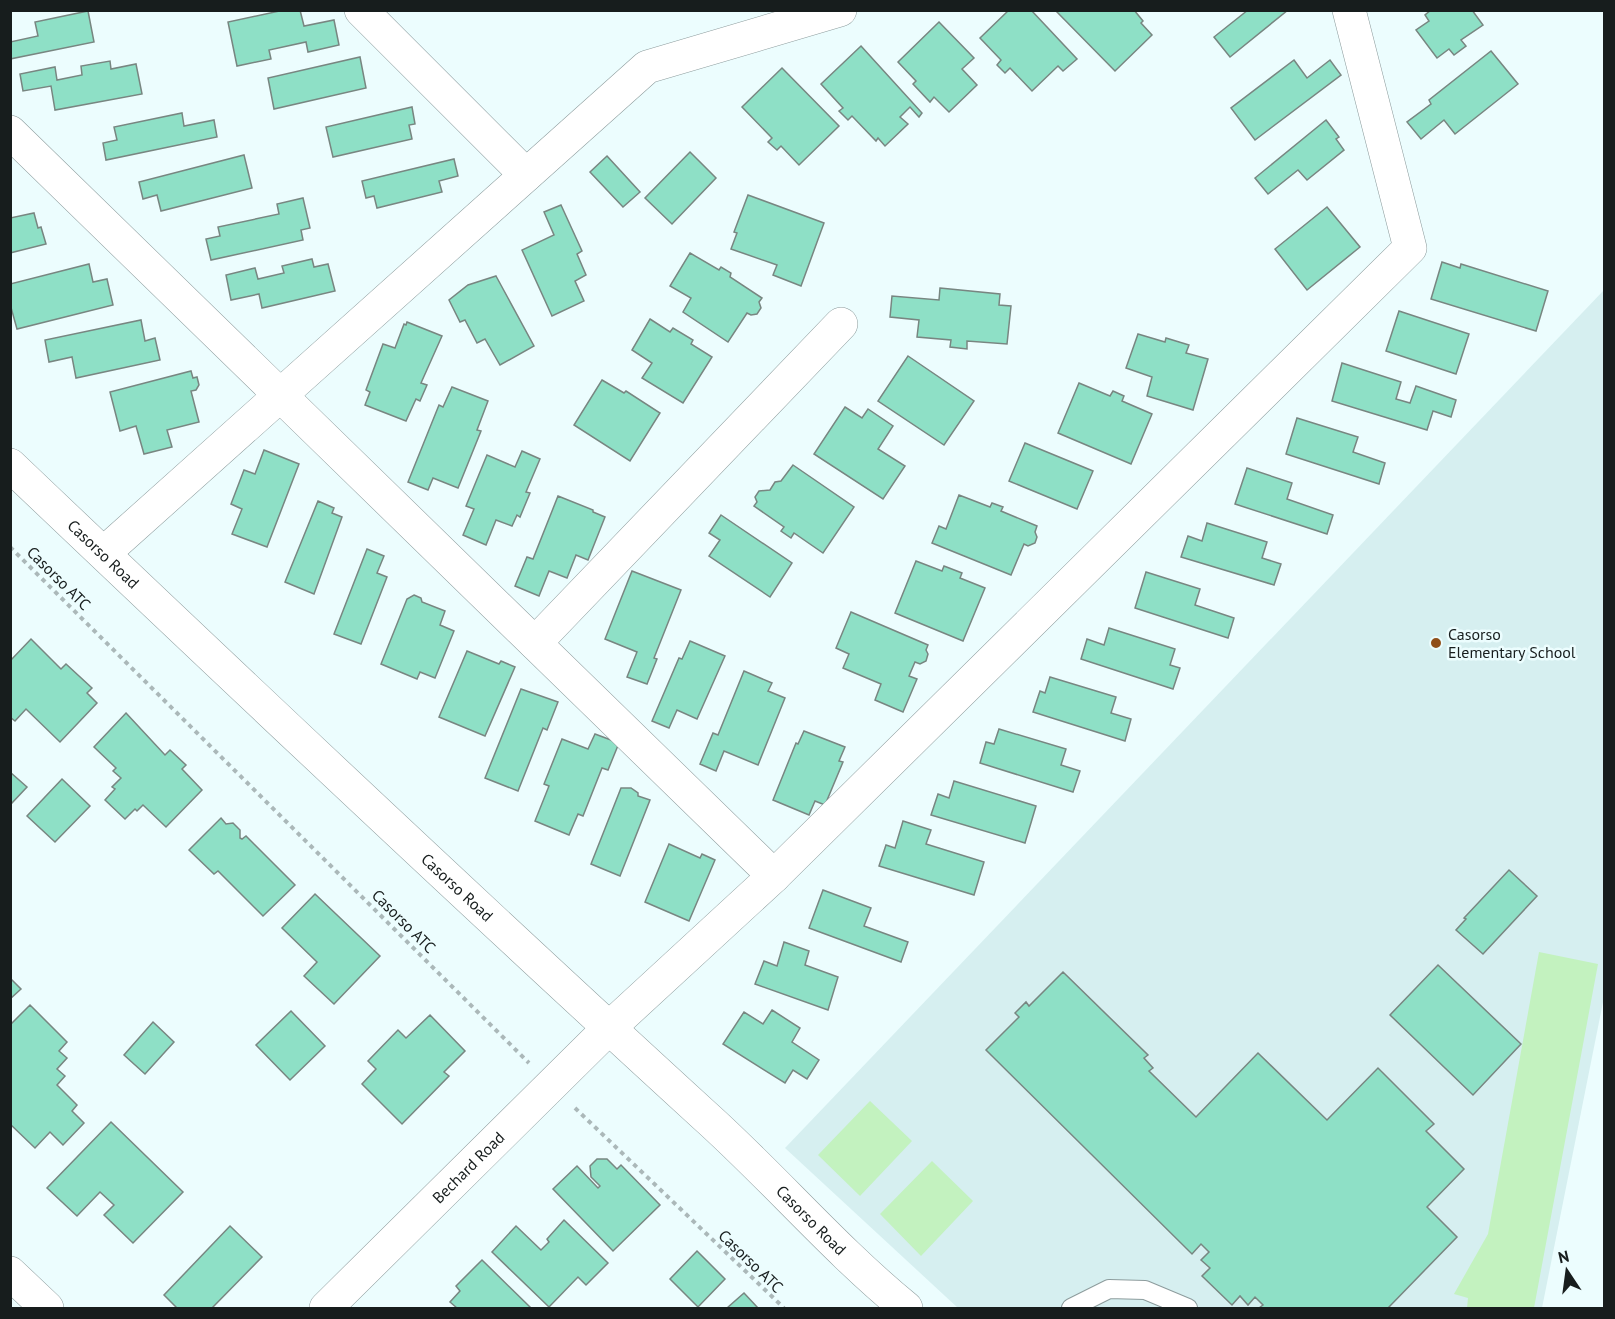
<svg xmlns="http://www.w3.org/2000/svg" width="1615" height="1319" viewBox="0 0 1615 1319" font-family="'PT Sans',sans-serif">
<rect width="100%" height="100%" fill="#ecfdfe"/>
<!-- built -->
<path fill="#d6eff0" d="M1604 290V997L1542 1308H958L785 1148Z"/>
<!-- green -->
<g fill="#c3f2bf">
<path d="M1539 952 1598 964 1534 1308H1467L1468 1298 1454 1294 1488 1234Z"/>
<path d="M870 1101 912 1141 860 1196 818 1155Z"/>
<path d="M932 1161 973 1201 921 1256 880 1214Z"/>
</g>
<!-- building -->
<g fill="#8ee0c6" stroke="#788681" stroke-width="1.5">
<path d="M284 10H300L304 26 334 20 339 45 308 52 306 42 269 50 271 59 237 66 228 22Z"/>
<path d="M1009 10H1031L1077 59 1063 71 1058 66 1032 91 1010 68 1005 73 997 65 1001 60 980 38Z"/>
<path d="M1134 10 1143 21 1141 23 1152 35 1115 71 1056 11Z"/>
<path d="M1248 10H1288L1230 57 1214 37Z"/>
<path d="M1431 10H1472L1483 25 1461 40 1466 46 1454 55 1449 49 1437 58 1416 30 1429 21 1425 15Z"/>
<path d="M88 11 94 42 10 59V42L38 36 35 22Z"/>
<path d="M939 22 974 58 962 69 977 85 949 112 934 97 930 102 913 84 916 81 898 62Z"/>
<path d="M861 46 922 113 919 117 910 107 900 117 908 124 885 146 878 138 876 141 852 116 848 120 839 111 843 108 821 84Z"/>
<path d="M1491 51 1518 84 1455 134 1444 120 1421 139 1407 122 1431 104 1429 100Z"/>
<path d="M360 57 366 88 274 109 268 78Z"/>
<path d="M1294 60 1307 78 1330 60 1341 75 1255 140 1231 108Z"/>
<path d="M110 61 111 69 136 64 142 94 55 110 51 86 23 91 20 74 55 67 57 80 82 75 81 66Z"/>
<path d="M782 68 839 126 799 165 781 146 777 150 768 142 772 138 742 107Z"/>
<path d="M412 107 415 124 409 125 412 139 333 157 326 127Z"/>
<path d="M182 113 184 126 214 120 217 137 106 160 103 143 117 140 114 127Z"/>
<path d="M1326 120 1339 137 1336 139 1344 150 1307 180 1298 170 1268 194 1255 178Z"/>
<path d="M690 152 716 178 672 224 645 198Z"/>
<path d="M244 155 252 188 161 211 157 195 143 199 139 182Z"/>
<path d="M607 156 640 192 623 207 590 172Z"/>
<path d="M454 159 458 176 439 181 442 192 377 208 374 196 366 198 362 181Z"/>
<path d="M748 195 824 223 801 286 773 275 777 265 731 249 737 233 734 232Z"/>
<path d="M303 198 310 228 301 230 303 240 211 260 206 239 220 236 218 227 279 214 277 204Z"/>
<path d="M561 205 582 251 577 254 586 275 575 281 584 301 552 316 522 250 554 235 544 212Z"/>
<path d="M1327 207 1360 247 1307 290 1275 249Z"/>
<path d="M34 213 38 228 41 227 46 244 10 253V218Z"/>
<path d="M690 253 719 270 721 267 731 273 730 277 762 298 759 302 761 308 757 314 751 315 747 313 728 342 683 312 691 298 670 286Z"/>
<path d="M312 259 314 267 328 264 335 291 262 308 259 294 231 300 226 275 255 268 258 279 284 273 282 266Z"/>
<path d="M1442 262 1460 268 1461 264 1548 291 1536 331 1431 299Z"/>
<path d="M89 264 93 282 107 279 113 305 17 329 10 304V284Z"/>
<path d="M496 276 534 346 500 365 485 339 477 343 465 320 460 322 449 300 468 285Z"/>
<path d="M940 288 1000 294 999 305 1011 306 1007 344 967 341V349L950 347 951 340 917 337 919 320 890 317 892 296 939 300Z"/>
<path d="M1399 311 1469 334 1456 374 1386 351Z"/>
<path d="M650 319 670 332 673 328 693 340 691 344 712 357 683 403 642 378 652 363 632 350Z"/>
<path d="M141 320 145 341 155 338 160 360 76 378 72 357 49 362 45 340Z"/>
<path d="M407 322 442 336 421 383 427 385 420 401 416 399 406 421 365 405 370 392 366 390 383 344 395 348 404 324 406 325Z"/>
<path d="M1138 334 1165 342 1166 338 1189 345 1186 353 1208 359 1193 410 1147 396 1152 377 1126 368Z"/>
<path d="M908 356 974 401 944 445 878 401Z"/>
<path d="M1342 363 1401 382 1396 399 1410 403 1416 386 1456 400 1451 417 1433 411 1427 430 1332 401Z"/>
<path d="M191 371 193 378 197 377 199 385 196 390 191 391 199 422 167 430 172 447 144 454 136 426 120 431 110 392Z"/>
<path d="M602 380 624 393 626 391 660 413 630 461 574 425Z"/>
<path d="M1079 383 1110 396 1113 391 1124 396 1122 401 1152 414 1131 464 1058 433Z"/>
<path d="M452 387 488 401 477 430 481 431 458 488 433 478 428 490 408 482 439 405 443 407Z"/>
<path d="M845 407 862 418 868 409 893 426 878 449 905 466 883 499 814 454Z"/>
<path d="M1297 418 1358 437 1353 452 1385 463 1379 484 1286 454Z"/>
<path d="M1025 443 1093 471 1077 509 1009 481Z"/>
<path d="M264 450 299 464 267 547 232 534 242 509 231 504 244 470 255 474Z"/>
<path d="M522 451 540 459 526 492 530 493 520 517 517 515 512 526 496 520 486 545 463 535 474 509 466 506 487 455 515 467Z"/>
<path d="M793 465 854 507 823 553 794 533 791 538 781 531 784 527 754 506 757 502 755 497 759 491 770 490 775 482 781 481Z"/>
<path d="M1247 468 1292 483 1287 499 1333 515 1327 534 1235 504Z"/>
<path d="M959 495 990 507 992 503 1003 507 1001 511 1037 526 1035 532 1037 537 1035 543 1028 546 1024 544 1011 575 932 543 939 526 946 529Z"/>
<path d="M558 496 593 510V512L605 517 588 560 576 555 567 578 549 571 539 596 515 586 527 557 533 559Z"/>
<path d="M318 501 334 508 332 513 342 517 314 594 285 582Z"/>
<path d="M721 515 792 563 770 597 709 556 720 540 709 533Z"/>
<path d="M1207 523 1267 542 1262 558 1281 564 1274 585 1181 557 1188 536 1202 541Z"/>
<path d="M367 549 384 556 377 573 387 577 361 644 334 634Z"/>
<path d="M916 561 942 571 944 566 962 573 960 578 985 588 963 641 895 613Z"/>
<path d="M632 571 681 590 654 658 657 659 647 684 627 677 637 652 605 639Z"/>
<path d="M1146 572 1200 589 1195 605 1234 618 1228 638 1135 608Z"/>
<path d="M414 595 421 598 422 602 445 611 440 625 454 631 435 678 420 672 417 679 381 664 407 599Z"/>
<path d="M851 612 928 645 926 650 928 654 926 661 920 664 915 662 909 676 917 679 903 712 875 700 881 684 843 668 849 654 836 648Z"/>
<path d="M1109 628 1175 649 1170 665 1180 668 1173 689 1081 659 1087 639 1104 645Z"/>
<path d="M31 639 61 669 66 664 92 688 87 693 97 703 60 742 26 709 15 721 10 717V661Z"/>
<path d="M690 641 725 656 697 719 677 710 669 728 652 721 679 658 682 659Z"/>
<path d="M467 651 499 664 501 661 515 667 485 736 439 717Z"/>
<path d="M744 671 772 683 768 691 785 698 758 765 724 751 716 771 700 764 713 733 718 735Z"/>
<path d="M1050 677 1116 697 1111 713 1131 719 1125 741 1033 712 1040 691 1045 693Z"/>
<path d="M521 689 558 702 547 730 543 728 518 791 485 778Z"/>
<path d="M126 713 165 755 170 750 186 765 182 769 202 790 166 827 143 805 137 811 135 809 125 819 105 800 115 789 112 787 121 778 113 771 116 768 94 747Z"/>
<path d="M999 729 1066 749 1061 765 1080 771 1073 792 980 763 986 742 994 744Z"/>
<path d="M804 731 845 747 839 761 843 762 825 805 815 801 809 815 773 800 796 743 798 744Z"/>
<path d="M595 734 619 743 608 770 602 768 583 816 578 814 569 835 535 821 549 786 544 784 562 739 588 749Z"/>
<path d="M10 772 27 787 10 805Z"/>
<path d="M62 779 90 806 55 842 27 816Z"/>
<path d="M954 781 1036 806 1025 843 931 815 938 794 949 798Z"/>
<path d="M621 788H631L638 793V796L650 800 620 876 591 864Z"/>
<path d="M221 818 226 824 233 823 240 830V838L242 839 246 836 295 885 263 916 218 871 214 874 189 850Z"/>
<path d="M903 821 931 830 926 844 984 862 974 895 879 866 886 845 895 848Z"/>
<path d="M669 844 700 858 702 854 715 860 689 921 645 902Z"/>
<path d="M1509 870 1537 896 1483 954 1456 930 1466 919 1464 918Z"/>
<path d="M823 890 871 908 864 926 908 942 901 962 809 928Z"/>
<path d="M315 894 380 956 334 1004 304 976 317 962 282 928Z"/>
<path d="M784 942 809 951 805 965 838 977 828 1010 755 984 764 961 777 966Z"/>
<path d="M1438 965 1521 1044 1473 1095 1390 1015Z"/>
<path d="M1063 972 1148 1055 1144 1058 1153 1068 1149 1071 1196 1117 1258 1053 1327 1120 1378 1068 1434 1124 1426 1131 1464 1169 1427 1207 1457 1237 1388 1308H1259L1263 1305 1255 1297 1248 1305 1240 1296 1232 1305 1202 1276 1210 1268 1201 1260 1209 1252 1201 1244 1192 1254 986 1050 1019 1017 1015 1013 1026 1002 1029 1006Z"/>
<path d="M10 978 21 989 10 999Z"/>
<path d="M30 1005 67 1042 59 1051 67 1058 57 1069 65 1076 57 1085 77 1105 72 1111 84 1123 63 1145 50 1132 35 1148 10 1124V1025Z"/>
<path d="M772 1010 800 1028 792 1042 819 1060 807 1079 793 1070 785 1083 723 1044 744 1012 763 1024Z"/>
<path d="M291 1011 325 1046 290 1080 256 1045Z"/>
<path d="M430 1015 465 1051 444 1072 449 1076 402 1124 362 1084 376 1069 368 1061 398 1030 406 1038Z"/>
<path d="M153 1022 174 1042 145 1074 124 1055Z"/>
<path d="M111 1122 183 1192 133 1243 104 1215 114 1205 100 1192 77 1216 47 1188Z"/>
<path d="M597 1159H607L617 1169 621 1165 660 1205 613 1251 553 1189 577 1166 598 1188 600 1186 591 1177 590 1166Z"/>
<path d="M564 1220 608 1263 586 1285 578 1277 549 1307 492 1252 516 1226 541 1250 549 1242 547 1239Z"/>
<path d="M230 1226 262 1257 212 1308H177L164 1295Z"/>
<path d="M697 1251 725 1279 698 1307 670 1279Z"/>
<path d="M482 1260 531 1308H457L450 1302 460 1291 456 1286Z"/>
<path d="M744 1293 758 1308H727Z"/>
</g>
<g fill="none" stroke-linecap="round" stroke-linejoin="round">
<!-- lane casing -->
<g stroke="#8d9c9d" stroke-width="20">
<path id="lane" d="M1071 1308 1109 1289 1145 1290 1188 1308"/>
</g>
<!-- street casing -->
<g stroke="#8d9c9d" stroke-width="34">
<g id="street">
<path d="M361 10 526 175"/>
<path d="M10 132 774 876"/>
<path id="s1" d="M10 465C240 684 471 902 705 1116 774 1178 834 1249 906 1308"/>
<path d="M104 553 647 67 840 10"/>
<path d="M535 643 841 324"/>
<path d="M10 1273 47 1308"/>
<path id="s2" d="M326 1308 609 1028 774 876 1410 248 1349 10"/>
</g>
</g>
<!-- path -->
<g stroke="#abb8b9" stroke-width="4" stroke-dasharray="4.5 4.5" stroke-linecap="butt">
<path d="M10 547 529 1063"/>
<path d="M575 1108 784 1308"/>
</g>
<!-- lane -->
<use href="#lane" stroke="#fff" stroke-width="18"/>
<!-- street -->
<use href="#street" stroke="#fff" stroke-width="33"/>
</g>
<!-- markers -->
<circle fill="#904f19" stroke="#ecfdfe" stroke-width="2" cx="1436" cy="643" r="6"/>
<g text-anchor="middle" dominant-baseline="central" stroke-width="5" stroke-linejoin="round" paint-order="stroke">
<!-- street labels -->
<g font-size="16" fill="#171d1d" stroke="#ecfdfe">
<text stroke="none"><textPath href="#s1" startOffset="129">Casorso Road</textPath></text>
<text transform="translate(59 578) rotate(45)">Casorso ATC</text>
<text stroke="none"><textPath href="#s1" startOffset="615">Casorso Road</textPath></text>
<text transform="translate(404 921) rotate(45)">Casorso ATC</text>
<text stroke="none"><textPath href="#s2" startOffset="200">Bechard Road</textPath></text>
<text stroke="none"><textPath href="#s1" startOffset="1101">Casorso Road</textPath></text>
<text transform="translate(751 1261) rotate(44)">Casorso ATC</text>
</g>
<!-- poi labels -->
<g font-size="16" fill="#171d1d" stroke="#ecfdfe" text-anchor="start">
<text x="1448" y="634">Casorso<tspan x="1448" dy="18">Elementary School</tspan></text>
</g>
</g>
<!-- border -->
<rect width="1615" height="1319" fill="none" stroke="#171d1d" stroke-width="24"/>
<!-- north arrow -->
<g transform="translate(1567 1271) rotate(347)" stroke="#ecfdfe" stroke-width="4.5" paint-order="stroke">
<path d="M0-4.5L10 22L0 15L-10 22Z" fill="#171d1d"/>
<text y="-9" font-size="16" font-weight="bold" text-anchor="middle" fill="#171d1d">N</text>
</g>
</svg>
